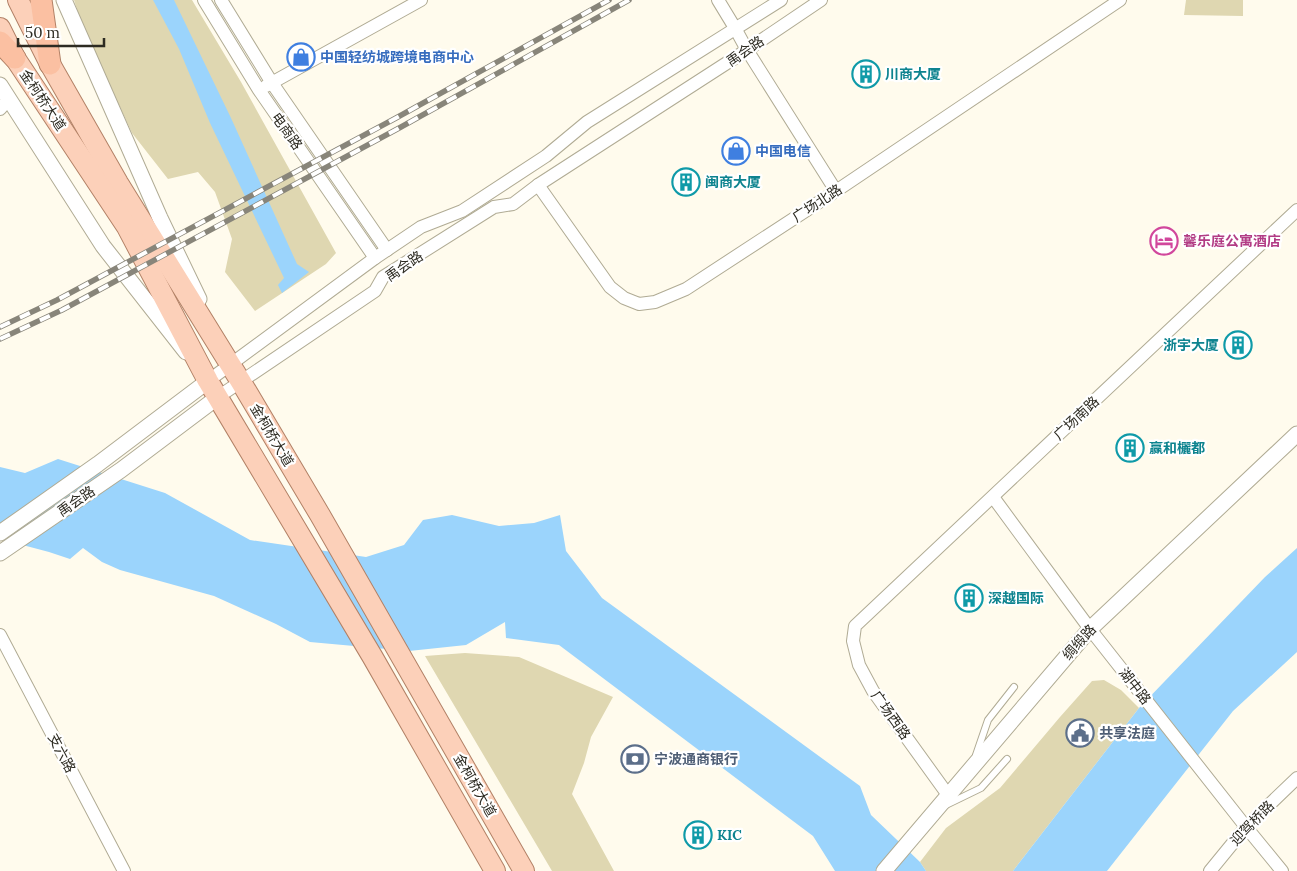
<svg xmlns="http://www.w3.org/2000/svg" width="1297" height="871" viewBox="0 0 1297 871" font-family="Lora,'Noto Sans SC',serif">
<rect width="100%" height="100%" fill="#fffbed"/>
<!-- green -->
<g fill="#dfd7b1">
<path d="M74 0H192L241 82 336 253 326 264 255 311 225 272 232 239 215 192 198 172 168 179 132 133 82 25Z"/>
<path d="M1186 0H1243V16L1184 15Z"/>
<path d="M465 653 519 657 613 697 591 737 584 763 572 794 614 871H552L425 656Z"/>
<path d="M1104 680 1121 690 1139 708 1013 871H926L920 862 946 828 1000 788 1060 717 1092 681Z"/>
</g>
<!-- water -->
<g fill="#9bd4fc">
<path d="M153 0H174L231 118 297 264 309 272 282 293 278 285 284 278 210 123 179 49Z"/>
<path d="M58 459 165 493 250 540 366 557 404 545 423 520 452 515 499 526 534 523 560 515 566 551 602 598 860 786 871 815 920 862 926 871H835L813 836 559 645 506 638 505 622 466 645 409 651 310 642 276 624 214 596 120 570 102 562 83 548 70 559 49 552 0 539V467L25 473Z"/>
<path d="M1297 548V652L1233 711 1107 871H1013L1139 708 1265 577Z"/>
</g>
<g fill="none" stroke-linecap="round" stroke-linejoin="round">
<!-- service casing -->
<g stroke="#b0ab94" stroke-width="8">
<g id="service">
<path d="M976 755 988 720 1014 687"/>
<path d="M946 805 981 788 1007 759"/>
</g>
</g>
<!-- minor casing -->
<g stroke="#b0ab94" stroke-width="14">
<g id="minor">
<path d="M204 0 259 90 375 258"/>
<path d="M221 0 272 83 387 250"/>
<path d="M718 0 735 28 747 50 836 191"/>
<path d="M266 86 421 0"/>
<path d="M0 109 9 99"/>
<path d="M538 185 610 287 624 298 639 304 655 302 686 289 836 191 1120 0"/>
<path d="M208 381 375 258 421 227 462 211 546 156 587 122 781 0"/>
<path d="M218 397 375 291 383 277 494 207 513 204 538 185 747 50 821 0"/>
<path d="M993 497 1090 629 1246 827 1282 871"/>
<path d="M0 635 124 871"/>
<path d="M948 795 873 691 859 665 853 641 855 626 1297 210"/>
<path d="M1210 871 1246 827 1297 778"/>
</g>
</g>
<!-- tertiary casing -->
<g stroke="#b0ab94" stroke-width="17">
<g id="tertiary">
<path d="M64 0 160 218 199 299"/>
<path d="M0 85 103 246 186 352"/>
<path d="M0 533 98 464 208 381 203 374"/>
<path d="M0 553 121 470 218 397"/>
<path d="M884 871 1090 629 1297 434"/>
</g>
</g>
<!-- primary casing -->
<g stroke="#b28166" stroke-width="22">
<g id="primary">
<path d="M18 0 50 64 118 183 241 382 320 515 524 871"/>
<path d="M0 28 15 58 127 227 208 381 372 656 495 871"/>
</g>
</g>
<!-- trunk casing -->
<g stroke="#b28166" stroke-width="23">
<g id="trunk">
<path d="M41 0 50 64"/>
<path d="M0 42 15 58"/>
</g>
</g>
<!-- service -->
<use href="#service" stroke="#fff" stroke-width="6"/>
<!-- minor -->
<use href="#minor" stroke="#fff" stroke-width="12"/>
<!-- tertiary -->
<use href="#tertiary" stroke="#fff" stroke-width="15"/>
<!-- primary -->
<use href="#primary" stroke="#fcd0b9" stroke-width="20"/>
<!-- trunk -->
<use href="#trunk" stroke="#fbc0a2" stroke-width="21"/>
<!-- rail casing -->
<g stroke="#88857a" stroke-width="5.5">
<g id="rail">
<path d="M0 327 57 300 396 118 609 0"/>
<path d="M0 339 62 310 401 127 629 0"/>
</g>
</g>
<!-- rail -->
<use href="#rail" stroke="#fff" stroke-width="4" stroke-dasharray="11" stroke-linecap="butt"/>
</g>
<!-- icons -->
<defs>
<g id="shop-ring" transform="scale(1.4375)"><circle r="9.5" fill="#fff" stroke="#3f7fe0" stroke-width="1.5"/><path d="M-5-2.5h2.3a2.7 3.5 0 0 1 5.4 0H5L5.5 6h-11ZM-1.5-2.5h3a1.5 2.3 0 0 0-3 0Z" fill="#3f7fe0"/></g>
<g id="building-ring" transform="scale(1.4375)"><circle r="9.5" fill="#fff" stroke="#0f9aa8" stroke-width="1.5"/><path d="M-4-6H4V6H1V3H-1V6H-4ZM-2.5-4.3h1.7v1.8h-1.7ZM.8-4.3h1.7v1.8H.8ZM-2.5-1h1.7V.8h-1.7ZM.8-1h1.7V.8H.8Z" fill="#0f9aa8"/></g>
<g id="hotel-ring" transform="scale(1.4375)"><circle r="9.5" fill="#fff" stroke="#d1479c" stroke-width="1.5"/><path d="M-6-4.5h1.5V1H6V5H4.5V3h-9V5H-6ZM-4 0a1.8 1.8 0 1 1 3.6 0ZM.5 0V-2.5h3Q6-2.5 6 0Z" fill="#d1479c"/></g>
<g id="civic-ring" transform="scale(1.4375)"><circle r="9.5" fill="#fff" stroke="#5c6f8a" stroke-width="1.5"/><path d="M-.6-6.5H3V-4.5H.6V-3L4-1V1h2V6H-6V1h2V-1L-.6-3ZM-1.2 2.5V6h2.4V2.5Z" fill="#5c6f8a"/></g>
<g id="bank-ring" transform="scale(1.4375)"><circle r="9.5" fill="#fff" stroke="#5c6f8a" stroke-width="1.5"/><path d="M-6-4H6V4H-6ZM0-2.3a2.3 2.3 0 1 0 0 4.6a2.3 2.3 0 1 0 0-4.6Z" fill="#5c6f8a"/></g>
</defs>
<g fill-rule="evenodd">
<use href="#shop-ring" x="301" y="57"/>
<use href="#building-ring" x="866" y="74"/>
<use href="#shop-ring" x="736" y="151"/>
<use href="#building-ring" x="686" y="182"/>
<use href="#hotel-ring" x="1164" y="241"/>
<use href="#building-ring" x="1238" y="345"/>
<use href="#building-ring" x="1130" y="448"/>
<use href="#building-ring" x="969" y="598"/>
<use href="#civic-ring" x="1080" y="733"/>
<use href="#bank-ring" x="635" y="759"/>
<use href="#building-ring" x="698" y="835"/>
</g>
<g text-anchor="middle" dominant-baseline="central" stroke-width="4.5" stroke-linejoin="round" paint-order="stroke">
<!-- street labels -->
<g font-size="14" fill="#2d2b22" stroke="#fff">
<text transform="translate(745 51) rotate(-34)">禹会路</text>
<text transform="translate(43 100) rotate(56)">金柯桥大道</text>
<text transform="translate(287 131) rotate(55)">电商路</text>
<text transform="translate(817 203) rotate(-33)">广场北路</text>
<text transform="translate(404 266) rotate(-34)">禹会路</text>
<text transform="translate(1076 418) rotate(-43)">广场南路</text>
<text transform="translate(272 435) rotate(59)">金柯桥大道</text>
<text transform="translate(76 501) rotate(-34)">禹会路</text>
<text transform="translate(1079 642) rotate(-48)">绸缎路</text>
<text transform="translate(1135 686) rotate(52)">湖中路</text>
<text transform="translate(891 715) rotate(55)">广场西路</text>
<text transform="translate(62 753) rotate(62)">支六路</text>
<text transform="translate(475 785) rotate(60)">金柯桥大道</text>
<text transform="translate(1252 823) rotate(-46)">迎驾桥路</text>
</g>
<!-- shop labels -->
<g font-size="14" font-weight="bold" fill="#366cbe" stroke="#fff" text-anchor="start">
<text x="320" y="57">中国轻纺城跨境电商中心</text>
<text x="755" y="151">中国电信</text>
</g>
<!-- culture labels -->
<g font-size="14" font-weight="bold" fill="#0d838f" stroke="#fff" text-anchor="start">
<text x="885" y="74">川商大厦</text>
<text x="705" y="182">闽商大厦</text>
<text x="1219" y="345" text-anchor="end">浙宇大厦</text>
<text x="1149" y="448">赢和欐都</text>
<text x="988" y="598">深越国际</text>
<text x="717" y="835">KIC</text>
</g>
<!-- hotel labels -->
<g font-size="14" font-weight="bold" fill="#b23c85" stroke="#fff" text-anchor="start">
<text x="1183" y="241">馨乐庭公寓酒店</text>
</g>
<!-- service labels -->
<g font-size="14" font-weight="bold" fill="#4e5e75" stroke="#fff" text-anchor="start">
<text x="1099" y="733">共享法庭</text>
<text x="654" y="759">宁波通商银行</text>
</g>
</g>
<!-- scale -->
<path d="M18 38v8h86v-8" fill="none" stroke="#2d2b22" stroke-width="2.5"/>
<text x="25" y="38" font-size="15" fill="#2d2b22" stroke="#ffffff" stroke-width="4" paint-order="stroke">50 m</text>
</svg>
